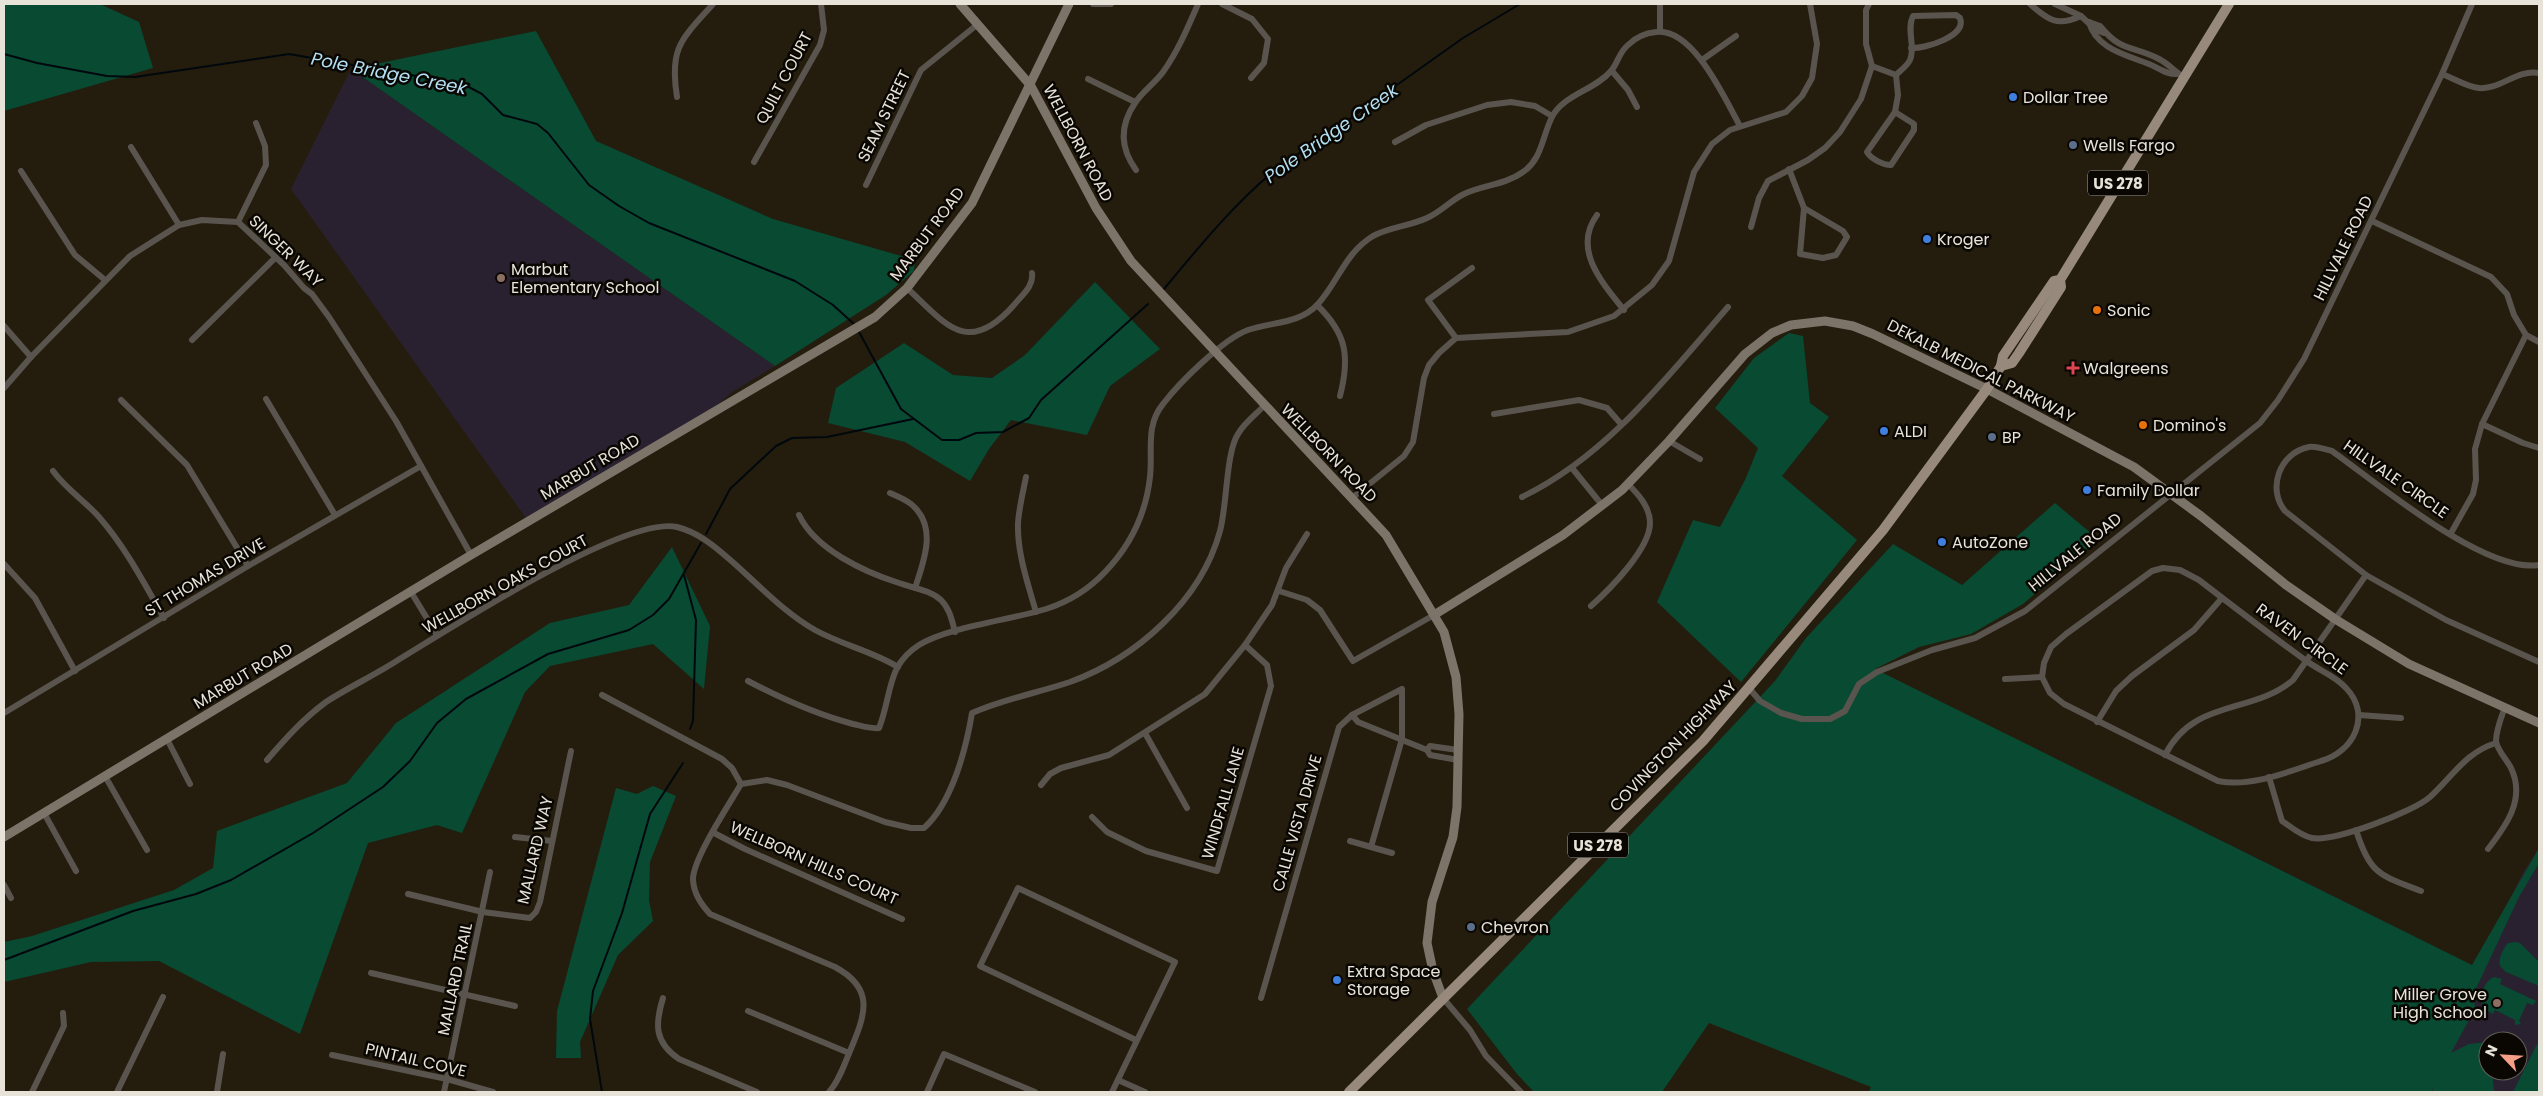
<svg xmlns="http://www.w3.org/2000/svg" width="2543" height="1096" viewBox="0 0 2543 1096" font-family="Poppins,sans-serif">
<rect width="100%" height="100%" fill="#241d0e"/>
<!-- education -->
<g fill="#292130" fill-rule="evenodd">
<path d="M351 69 775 366 732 392 692 427 528 521 291 189Z"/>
<path d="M2539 848V1092H2411L2524 871ZM2488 1041H2518V1071H2488Z"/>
</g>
<!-- green -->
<g fill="#084a32">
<path d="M4 4H100L139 22 153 68 4 111Z"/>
<path d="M536 31 596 141 773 219 915 260 914 271 886 295 775 366 351 69Z"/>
<path d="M1095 282 1160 349 1110 386 1087 435 1011 420 989 449 970 481 905 442 828 423 836 388 904 343 953 375 992 378 1025 355Z"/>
<path d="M1789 333 1803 336 1810 403 1829 417 1782 476 1857 540 1741 682 1657 602 1693 520 1720 527 1745 480 1758 448 1715 408 1754 358Z"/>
<path d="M2055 503 2098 539 2023 604 1971 634 1919 647 1875 669 2472 965 2539 848V863L2519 897 2474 993 2475 1009 2451 1053 2469 1044 2488 1042V1071H2492L2494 1092H2433V1088L2432 1092H1869L1871 1087 1709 1023 1662 1092H1534L1517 1074 1467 1009 1775 681 1806 638 1893 544 1962 585Z"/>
<path d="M672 547 710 626 704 689 653 644 550 666 525 692 462 833 437 825 368 843 300 1034 159 961 91 962 4 982V942L32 936 174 890 213 868 217 831 347 783 396 723 550 623 629 605Z"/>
<path d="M653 786 676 796 650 862 649 900 653 921 618 955 580 1042 581 1058H556L557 1011 616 788 637 794Z"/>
<path d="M2515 942 2520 943 2539 962V986L2506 972 2500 966C2498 958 2503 949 2508 943Z"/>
<path d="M2494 977 2502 979 2500 984 2536 1001 2533 1005 2527 1003 2519 1021 2521 1024 2515 1025V1020L2495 1010 2493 1014 2483 1009C2478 998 2483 982 2494 977Z"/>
<path d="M2537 1044 2539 1045V1092H2513Z"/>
</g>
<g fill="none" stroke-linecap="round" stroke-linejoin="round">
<!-- stream -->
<g stroke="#01080d" stroke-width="2">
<path d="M4 54 37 63 107 76 135 77 289 54 463 84 482 94 503 115 537 124 548 133 589 185 619 206 649 223 795 281 833 305 854 324"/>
<path d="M1164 289C1198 248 1233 205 1274 171 1300 150 1331 136 1356 114L1463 38 1520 4"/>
<path d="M859 332 901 409 942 440H959L976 433 1003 432 1029 418 1041 400 1148 304"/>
<path d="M706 534 730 489 776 446 792 438 827 437 913 419"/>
<path d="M684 575 696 620 693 721 690 729"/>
<path d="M4 960 133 911 196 894 231 880 313 833 383 787 410 761 437 723 466 699 548 654 629 630 653 615 669 599 701 543"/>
<path d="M602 1092 590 1019 593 991 622 913 650 814 683 763"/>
</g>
<!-- street -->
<g stroke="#5a544e" stroke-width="6">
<path d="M1093 4H1111"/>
<path d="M1222 4 1252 19 1268 39 1264 63 1251 78"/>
<path d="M2030 4C2048 20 2057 27 2081 16"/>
<path d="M2055 4 2081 16 2096 30 2104 33"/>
<path d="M1660 5V31"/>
<path d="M2089 22 2100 26C2122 53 2132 45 2159 59 2169 64 2175 72 2184 77"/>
<path d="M2089 22C2096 49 2127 55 2149 64 2159 68 2167 75 2178 74"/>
<path d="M1702 60 1736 36"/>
<path d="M1872 66 1896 75"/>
<path d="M1612 71 1628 90 1637 107"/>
<path d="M2442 74C2453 78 2467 87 2479 88 2500 90 2517 69 2539 73"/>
<path d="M1088 79 1135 102"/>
<path d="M677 97C669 47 682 39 713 4"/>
<path d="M1895 112 1898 95 1896 75C1900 71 1907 66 1910 60 1916 47 1906 30 1913 16L1956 15 1960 18C1967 36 1925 49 1911 48"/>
<path d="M1895 112 1914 124V130L1891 165C1883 165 1871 159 1867 152Z"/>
<path d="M1395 142 1426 125 1487 105 1511 102 1535 106 1552 116"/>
<path d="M131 147 179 225"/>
<path d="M754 162 820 45 824 30 821 4"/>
<path d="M1789 169 1804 208"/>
<path d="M1136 170C1120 148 1120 125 1135 103 1143 91 1155 83 1163 72 1178 51 1188 27 1198 4"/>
<path d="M21 171 75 255 105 280"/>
<path d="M866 185 921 70 978 24"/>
<path d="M1804 208 1843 231 1847 237 1836 255 1823 258 1800 254Z"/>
<path d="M1597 215C1572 249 1602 283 1624 310"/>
<path d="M2372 221 2491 277 2507 294 2514 315 2526 335 2539 342"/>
<path d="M238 222 266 165 265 146 256 123"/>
<path d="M1751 227 1759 198 1768 181 1808 160 1825 148 1840 132 1861 99 1872 66 1866 44V10L1869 4"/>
<path d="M907 288C945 323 967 358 1014 305 1022 295 1034 286 1032 273"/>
<path d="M1317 305C1347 334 1350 357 1340 396"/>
<path d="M4 326 31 357"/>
<path d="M1456 338 1428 300 1472 268"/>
<path d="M192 340 275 258"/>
<path d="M4 388 31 357 130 256 179 225 202 220 238 222 284 265 304 288 312 294 329 317 396 421 471 555"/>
<path d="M266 399 335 515"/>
<path d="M121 400 187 465 248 566"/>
<path d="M1494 414 1579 400 1607 408 1621 424"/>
<path d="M2482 424 2523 443 2539 448"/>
<path d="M1669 441 1700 459"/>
<path d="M1572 468 1602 505"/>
<path d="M53 471C66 489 85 501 99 517 126 548 144 583 164 618"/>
<path d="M1026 477C1023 492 1019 508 1018 523 1017 553 1028 584 1036 612"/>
<path d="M890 493C897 496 905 499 911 504 938 526 924 561 915 588"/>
<path d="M1522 497C1607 456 1667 377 1728 307"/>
<path d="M1352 498 1404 456 1413 442 1424 378 1429 365 1439 353 1456 338 1568 332 1614 316 1652 285 1669 261 1694 172 1712 144 1730 130 1786 112 1802 96 1812 78 1817 44 1810 4"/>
<path d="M799 515C815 549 864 572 899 583 913 588 930 590 941 600 950 609 952 621 955 632"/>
<path d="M2451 533 2473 494 2476 480 2475 449 2482 424 2526 335"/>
<path d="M4 564 35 598 75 671"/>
<path d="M2539 565C2485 574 2377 483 2332 451 2324 449 2316 446 2309 447 2279 453 2267 489 2285 511L2366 575 2446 620 2539 662"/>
<path d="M2163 568 2180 570 2199 580C2234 607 2269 634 2305 660 2318 670 2336 676 2346 688 2372 715 2354 752 2321 761 2290 771 2251 788 2218 781L2064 704 2050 693 2042 677 2044 663 2051 647 2066 634 2152 571Z"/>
<path d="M1279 591 1307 600 1320 610 1353 661 1434 615"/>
<path d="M411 592 437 635"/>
<path d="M1591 606C1609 590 1650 549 1650 523 1650 507 1638 494 1628 484"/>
<path d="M2005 679 2042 677"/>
<path d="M748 681C782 699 815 714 853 724 862 726 870 729 879 728 887 709 888 686 897 668 902 659 911 650 919 645 948 627 1010 620 1046 609 1068 602 1089 589 1105 572 1130 546 1146 513 1150 477 1153 451 1145 426 1163 404 1179 383 1223 339 1248 330 1271 322 1300 324 1318 304 1338 282 1345 253 1373 236 1390 227 1410 226 1427 218 1441 212 1451 200 1464 194 1483 185 1505 185 1523 172 1542 159 1542 137 1552 117 1563 95 1595 90 1611 71 1618 63 1619 52 1628 45 1635 38 1646 33 1656 32 1693 27 1725 99 1740 126"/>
<path d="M1749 688 1760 701 1781 713 1802 719H1830L1845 711 1859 684 1877 672 1932 650 1975 638 2025 611 2260 423 2278 400 2304 359 2442 74 2472 4"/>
<path d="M602 695 722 759 732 768 741 784"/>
<path d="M4 713 248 566 421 466"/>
<path d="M1352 715 1358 722 1427 750 1430 755 1458 760"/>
<path d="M2359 715 2401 718"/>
<path d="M2097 722 2116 691 2132 676 2194 630 2222 598"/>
<path d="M1145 733 1187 808"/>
<path d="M167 739 190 784"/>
<path d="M1427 750 1430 746 1458 750"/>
<path d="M2165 755C2194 698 2252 715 2293 680L2366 575"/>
<path d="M267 760C286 738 303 719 326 702 349 687 375 675 398 660 448 630 625 515 677 527 697 532 713 545 728 558 756 582 783 612 815 630 842 645 872 651 898 667"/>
<path d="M105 776 147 850"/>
<path d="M2269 777 2282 821C2291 827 2301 836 2312 838 2334 842 2413 812 2430 797 2452 777 2466 752 2496 743"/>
<path d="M741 784 767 780 787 785 885 822 911 828H924C952 803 966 749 972 713 1004 699 1037 693 1070 682 1136 658 1201 601 1220 531 1227 506 1226 452 1238 434 1244 423 1255 415 1264 406"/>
<path d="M741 784C730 803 692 860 693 880 694 894 701 904 710 914L835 967C876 989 865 1015 850 1051 844 1065 839 1081 829 1092"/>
<path d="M1041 785 1050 774 1061 768 1109 755 1205 694 1245 645 1272 605 1286 568 1307 534"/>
<path d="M44 813 76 871"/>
<path d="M1092 817 1107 832 1146 851 1217 871 1271 686 1267 665 1245 645"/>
<path d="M2356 830C2370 875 2380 875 2421 891"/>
<path d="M714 833 745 849 902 919"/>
<path d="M515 837 552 841"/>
<path d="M1350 841 1392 853"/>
<path d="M2488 849C2506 826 2526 799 2511 768 2507 760 2497 750 2496 741 2496 730 2501 718 2505 707"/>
<path d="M4 885 11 898"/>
<path d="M408 894 483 912 530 918 536 912 540 902 571 751"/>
<path d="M371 973 515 1006"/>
<path d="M663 998C655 1024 654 1042 679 1059L757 1092"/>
<path d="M1261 998 1339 727 1352 715 1402 689V739L1371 847"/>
<path d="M1443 998 1470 1030 1486 1056 1521 1092"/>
<path d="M748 1011 849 1053"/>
<path d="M332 1055 447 1079 493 1092"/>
<path d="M1118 1080 1145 1092"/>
<path d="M32 1092 64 1026 63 1013"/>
<path d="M117 1092 163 997"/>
<path d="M217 1092 223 1054"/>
<path d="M444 1092 490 872"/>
<path d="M927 1092 944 1054 1035 1092"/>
<path d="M1112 1092 1175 962 1018 888 980 966 1136 1040"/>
</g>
<!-- secondary -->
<g stroke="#7c7369" stroke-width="9">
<path d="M960 4 1031 86 1096 208 1131 261 1386 535 1444 632 1456 677 1459 714 1457 807 1453 837 1432 902 1427 943 1433 971 1443 998"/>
<path d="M1434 615 1563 535 1622 490 1669 441 1745 354 1772 333 1791 325 1825 321 1853 326 1873 334 1987 389 2134 467 2201 516 2286 585 2335 619 2409 664 2539 723"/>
<path d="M4 837 471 555 875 317 907 288 972 203 1069 4"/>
</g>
<!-- primary -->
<g stroke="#978a7d" stroke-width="10">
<path d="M2001 366 2012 363 2019 353 2061 287 2060 280 2229 4"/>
<path d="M1349 1092 1703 741 1883 530 1987 389 2001 366 2003 356 2054 281 2060 280"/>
</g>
</g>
<!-- markers -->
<g fill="#3f7fe0" stroke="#0a0703" stroke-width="2">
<circle cx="2013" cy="97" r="5"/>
<circle cx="1927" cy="239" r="5"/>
<circle cx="1884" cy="431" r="5"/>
<circle cx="2087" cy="490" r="5"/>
<circle cx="1942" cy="542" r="5"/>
<circle cx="1337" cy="980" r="5"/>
</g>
<g fill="#5c6f8a" stroke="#0a0703" stroke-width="2">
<circle cx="2073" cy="145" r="5"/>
<circle cx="1992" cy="437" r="5"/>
<circle cx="1471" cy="927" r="5"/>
</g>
<g fill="#8d6e63" stroke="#0a0703" stroke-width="2">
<circle cx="501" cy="278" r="5"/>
<circle cx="2497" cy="1003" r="5"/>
</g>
<g fill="#e8710a" stroke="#0a0703" stroke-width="2">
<circle cx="2097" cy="310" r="5"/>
<circle cx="2143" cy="425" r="5"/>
</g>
<path fill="#e0444e" stroke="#0a0703" stroke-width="2" d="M2070.5 360.5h5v5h5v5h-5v5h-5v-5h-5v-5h5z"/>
<g text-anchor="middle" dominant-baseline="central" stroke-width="5" stroke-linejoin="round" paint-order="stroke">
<!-- shield labels -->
<g fill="#0a0703" stroke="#a5a199" stroke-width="1">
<rect x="2088" y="170.5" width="60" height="25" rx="4"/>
<rect x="1568" y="832.5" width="60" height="25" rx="4"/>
</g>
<g font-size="15" font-weight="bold" fill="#e7e3d9">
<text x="2118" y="183">US 278</text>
<text x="1598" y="845">US 278</text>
</g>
<!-- street labels -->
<g font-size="16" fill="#e7e3d9" stroke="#0a0703">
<text transform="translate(784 78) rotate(-62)">QUILT COURT</text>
<text transform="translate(884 116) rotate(-64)">SEAM STREET</text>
<text transform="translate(1078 143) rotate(62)">WELLBORN ROAD</text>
<text transform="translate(927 234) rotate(-53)">MARBUT ROAD</text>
<text transform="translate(2343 248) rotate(-64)">HILLVALE ROAD</text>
<text transform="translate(286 251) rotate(44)">SINGER WAY</text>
<text transform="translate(1981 371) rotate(27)">DEKALB MEDICAL PARKWAY</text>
<text transform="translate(1329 453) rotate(46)">WELLBORN ROAD</text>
<text transform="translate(590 467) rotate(-31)">MARBUT ROAD</text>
<text transform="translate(2396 479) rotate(35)">HILLVALE CIRCLE</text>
<text transform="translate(2075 552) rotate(-39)">HILLVALE ROAD</text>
<text transform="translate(205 577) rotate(-31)">ST THOMAS DRIVE</text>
<text transform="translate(505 584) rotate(-29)">WELLBORN OAKS COURT</text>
<text transform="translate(2302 639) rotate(36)">RAVEN CIRCLE</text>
<text transform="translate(243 676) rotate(-31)">MARBUT ROAD</text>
<text transform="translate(1673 746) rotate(-46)">COVINGTON HIGHWAY</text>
<text transform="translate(1223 803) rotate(-74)">WINDFALL LANE</text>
<text transform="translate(1297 823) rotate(-74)">CALLE VISTA DRIVE</text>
<text transform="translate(535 850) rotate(-77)">MALLARD WAY</text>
<text transform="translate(814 863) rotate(24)">WELLBORN HILLS COURT</text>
<text transform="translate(455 979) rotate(-78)">MALLARD TRAIL</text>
<text transform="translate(416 1060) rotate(13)">PINTAIL COVE</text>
</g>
<!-- poi labels -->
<g font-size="16" fill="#e7e3d9" stroke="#0a0703" text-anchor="start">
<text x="2023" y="97">Dollar Tree</text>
<text x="2083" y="145">Wells Fargo</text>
<text x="1937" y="239">Kroger</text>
<text x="511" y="269">Marbut<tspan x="511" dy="18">Elementary School</tspan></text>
<text x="2107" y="310">Sonic</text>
<text x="2083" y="368">Walgreens</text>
<text x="2153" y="425">Domino's</text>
<text x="1894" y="431">ALDI</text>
<text x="2002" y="437">BP</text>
<text x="2097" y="490">Family Dollar</text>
<text x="1952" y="542">AutoZone</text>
<text x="1481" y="927">Chevron</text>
<text x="1347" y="971">Extra Space<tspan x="1347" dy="18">Storage</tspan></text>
<text x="2487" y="994" text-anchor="end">Miller Grove<tspan x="2487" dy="18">High School</tspan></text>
</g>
<!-- water labels -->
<g font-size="18" font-style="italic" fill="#b3dff3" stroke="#0a0703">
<text transform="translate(389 73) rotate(11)">Pole Bridge Creek</text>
<text transform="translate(1331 133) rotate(-35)">Pole Bridge Creek</text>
</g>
</g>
<!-- border -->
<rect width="2543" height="1096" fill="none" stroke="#e7e3d9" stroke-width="10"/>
<!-- north arrow -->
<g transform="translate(2503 1056) rotate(295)"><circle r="24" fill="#0a0703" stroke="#625f59"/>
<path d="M0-4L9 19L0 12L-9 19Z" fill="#f49e87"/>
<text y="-8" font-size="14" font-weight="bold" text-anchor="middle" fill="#e7e3d9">N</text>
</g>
</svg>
